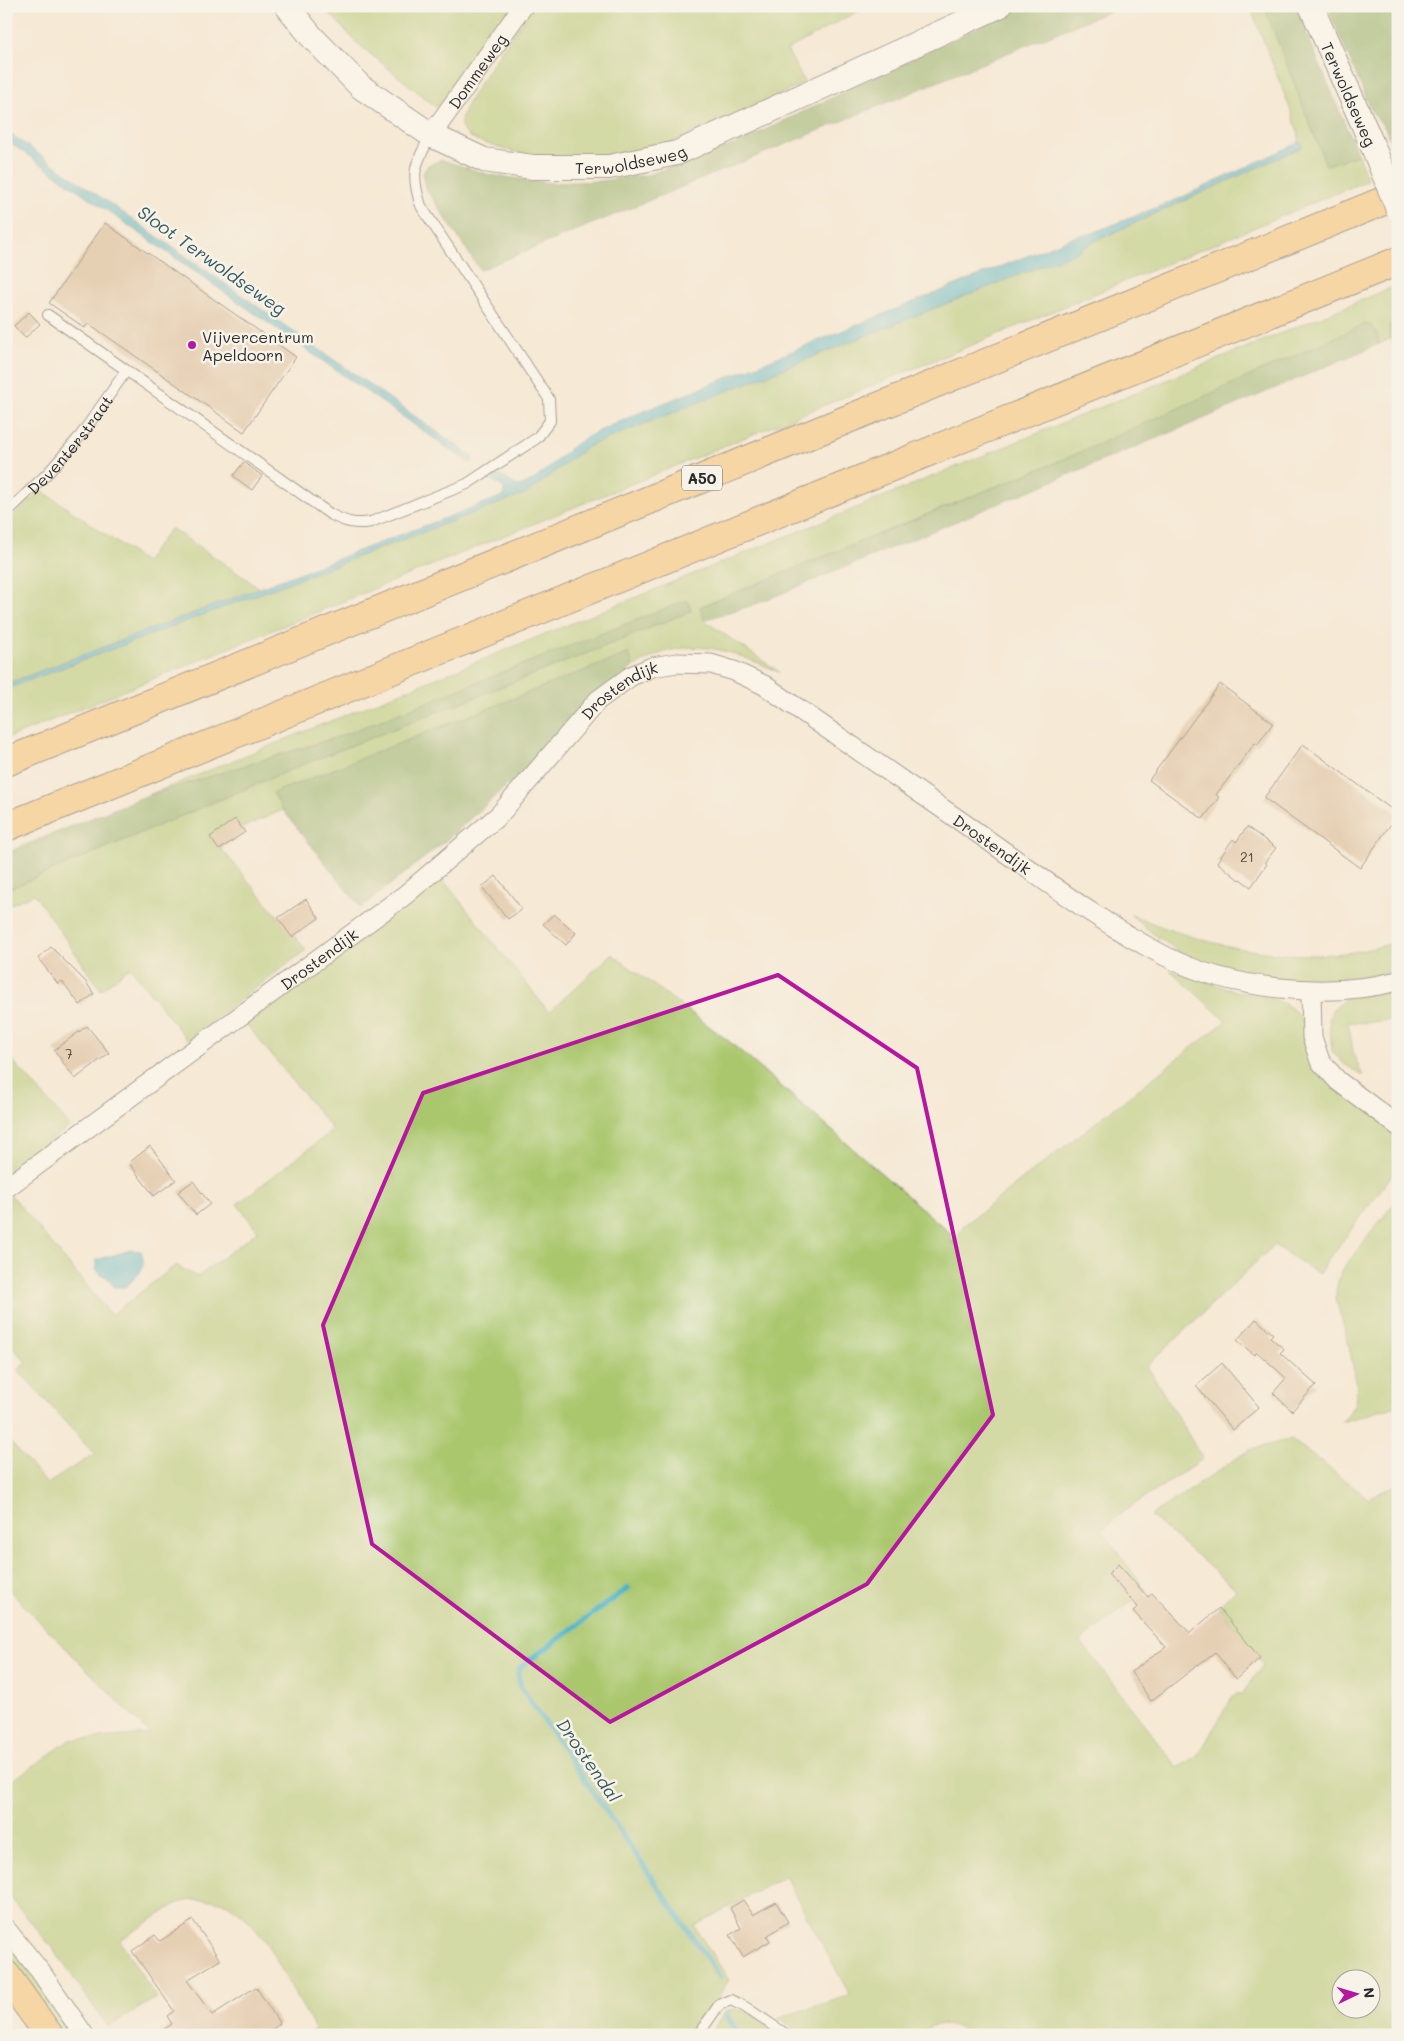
<svg xmlns="http://www.w3.org/2000/svg" width="1404" height="2041" viewBox="0 0 1404 2041" font-family="Mali,sans-serif">
<rect width="100%" height="100%" fill="#f7f3e8"/>
<filter id="ink" filterUnits="userSpaceOnUse"><feTurbulence type="fractalNoise" baseFrequency=".02" numOctaves="2"/><feDisplacementMap in="SourceGraphic" scale="10" xChannelSelector="R" yChannelSelector="G"/><feConvolveMatrix kernelMatrix="1 2 1 2 8 2 1 2 1" color-interpolation-filters="sRGB"/></filter>
<filter id="wash" filterUnits="userSpaceOnUse"><feTurbulence type="fractalNoise" baseFrequency=".0096" numOctaves="4" result="noise"/><feDisplacementMap in="SourceGraphic" scale="20" xChannelSelector="R" yChannelSelector="G"/><feGaussianBlur stdDeviation="1.12" result="paint"/><feColorMatrix in="noise" values="0 0 0 0 0 0 0 0 0 0 0 0 0 0 0 0 0 1.4 0 .05"/><feComposite in="paint" operator="in"/></filter>
<g filter="url(#wash)">
<rect width="100%" height="100%" fill="#f5e9d5"/>
<!-- green -->
<g fill="#abc76e" stroke="#6b794c" fill-rule="evenodd">
<path d="M323 6H514L451 94 436 107 357 43Z"/>
<path d="M533 6H867L787 50 805 83C750 108 696 139 637 152 602 159 555 160 520 153 510 151 500 148 491 145 480 142 459 136 461 121 463 101 519 27 533 6Z"/>
<path d="M1250 6H1264L1326 165 1358 155 1368 180 972 345 6 739V689L527 493C548 478 567 461 589 446L1076 252 1093 242 1302 147V143L1297 142 1300 140 1292 114Z"/>
<path d="M1398 285V310L1389 329 1390 339 1379 344 1377 333 935 511 700 607 704 620 779 672C742 656 709 640 668 651 656 654 644 662 633 667L629 654 273 793 283 810 214 840 306 950 187 1040 130 967 101 990 34 894 6 906V890L304 764 621 640 691 611 688 601 338 737 143 797 851 510Z"/>
<path d="M41 490 145 562 171 528 260 588 6 684V522Z"/>
<path d="M440 876 549 1012 612 954 730 1042 950 1233 953 1244 964 1225 1226 1021 1170 970C1191 977 1212 984 1233 990 1255 996 1286 997 1300 1017 1307 1028 1302 1052 1313 1069L1398 1133V1167L1323 1267 1319 1274 1274 1245 1147 1366 1203 1459 1123 1512 1102 1530 1146 1591 1080 1641 1178 1768 1199 1754 1232 1697 1236 1694H1242L1263 1665 1219 1606 1236 1589 1150 1516 1249 1450 1291 1439 1368 1498 1398 1484V2035H970C950 2018 933 2024 912 2035H805L779 2018 850 1995 785 1876 694 1926 729 1980 694 2035H307L315 2029 266 1942 244 1916 228 1904 212 1900H192L178 1903 120 1940 156 1998 108 2027 54 1950 6 1892V1785L70 1740 150 1734 6 1587V1437L47 1484 94 1454 18 1370 26 1362 6 1339V1200L12 1196 111 1315 176 1265 197 1277 258 1231 237 1204 333 1130 246 1024ZM1342 1978H1372V2008H1342Z"/>
<path d="M1130 914C1146 920 1163 928 1180 933 1246 955 1331 965 1398 941V971L1345 981 1292 984 1212 968 1181 953 1152 933Z"/>
<path d="M1398 989V1019L1365 1023 1348 1022 1354 1056 1363 1076 1344 1064 1332 1051 1329 1017 1333 1009 1346 998Z"/>
<path d="M6 1053 70 1126 6 1173Z"/>
<path d="M1398 1198V1406L1341 1422 1348 1415 1355 1403 1357 1386 1348 1342 1336 1300V1290L1341 1271Z"/>
<path d="M6 1937 79 2035H62L25 1981 6 1958Z"/>
<path d="M735 2009 750 2013 780 2035H709L727 2010Z"/>
</g>
<!-- forest -->
<g fill="#88ac61" stroke="#5a6c46">
<path d="M1022 6H1122L480 270 427 190 423 179V173L428 165 442 160 490 175 550 183 600 181 648 175 736 144Z"/>
<path d="M1264 6H1295L1358 155 1326 165Z"/>
<path d="M1327 6H1398V143L1392 145 1385 128 1372 112Z"/>
<path d="M1398 310V359L1389 330Z"/>
<path d="M1365 324 1371 325 1377 333 1379 344 1191 424 756 604 704 620 700 607 1074 455Z"/>
<path d="M687 600 691 611 621 640 304 764 6 890V853L143 797 338 737Z"/>
<path d="M629 653 633 667 592 701 523 771 449 838 361 908 283 810 273 793Z"/>
</g>
<!-- water -->
<g fill="#47b1c6" stroke="#396e78">
<path d="M6 131 472 456 473 463H469L6 140Z"/>
<path d="M1300 142 1303 146 1300 148 1093 242 1076 252 589 446C567 461 548 478 527 493L6 689V684L503 496 504 488 493 481V475C505 472 513 490 524 485 539 479 559 457 573 446 591 433 613 425 632 416L1074 237 1092 233 1178 199Z"/>
<path d="M131 1250 141 1251C148 1270 138 1274 126 1287H114L107 1277 101 1275 96 1270V1260Z"/>
</g>
<g fill="none" stroke-linecap="round" stroke-linejoin="round">
<!-- stream -->
<g stroke="#47b1c6" stroke-width="5.5">
<path d="M628 1588 520 1667 518 1675 521 1687 720 1977"/>
<path d="M726 2014 739 2035"/>
</g>
</g>
<g id="blocks">
<!-- building -->
<g fill="#d3b18d">
<path d="M105 223 296 357 244 432 88 323 85 328 49 303Z"/>
<path d="M29 312 40 324 25 338 14 326Z"/>
<path d="M244 462 262 476 252 490 233 476Z"/>
<path d="M1220 684 1273 723 1257 745 1255 743 1216 795 1219 797 1203 819 1149 780Z"/>
<path d="M1303 744 1398 814 1360 868 1264 798Z"/>
<path d="M235 819 245 832 219 850 210 837Z"/>
<path d="M1247 827 1276 848 1265 862 1267 864 1251 887 1240 879 1239 880 1217 862 1233 839 1236 842Z"/>
<path d="M496 876 522 909 508 919 482 887Z"/>
<path d="M306 899 319 918 292 937 278 918Z"/>
<path d="M554 914 576 933 566 945 543 924Z"/>
<path d="M51 947 85 981 94 994 80 1005 62 981 58 984 38 958Z"/>
<path d="M87 1026 109 1053 75 1079 54 1050Z"/>
<path d="M150 1146 176 1180 154 1196 129 1163Z"/>
<path d="M193 1181 210 1204 196 1215 178 1192Z"/>
<path d="M1256 1319 1273 1334 1270 1337 1284 1349 1280 1353 1316 1385 1292 1411 1273 1393 1286 1378 1257 1352 1254 1355 1237 1340Z"/>
<path d="M1222 1363 1259 1407 1233 1430 1196 1386Z"/>
<path d="M1118 1564 1148 1597 1152 1593 1190 1633 1219 1608 1260 1658 1236 1679 1215 1652 1151 1701 1131 1672 1166 1647 1133 1611 1138 1607 1108 1574Z"/>
<path d="M743 1900 753 1915 776 1902 788 1922 767 1936 770 1941 743 1957 730 1935 741 1928 730 1908Z"/>
<path d="M193 1920 220 1960 187 1980 212 2015 256 1987 280 2024 264 2035H155L172 2024 167 2016 174 2011 132 1951 155 1935 160 1941Z"/>
</g>
</g>
</g>
<g filter="url(#ink)">
<use href="#blocks" fill-opacity="0" stroke="#494844" stroke-width="1"/>
<g fill="none" stroke-linecap="round" stroke-linejoin="round">
<!-- service casing -->
<g stroke="#494844" stroke-width="12">
<g id="service">
<path d="M48 315 330 514C345 522 355 525 371 522L467 484 537 438 550 421 549 399 421 206C410 172 415 165 431 135"/>
<path id="s1" d="M6 513 48 473 81 435 126 371"/>
<path d="M698 2035 719 2005 731 2000 745 2007 787 2035"/>
</g>
</g>
<!-- minor casing -->
<g stroke="#494844" stroke-width="21">
<g id="minor">
<path id="s2" d="M431 135 523 6"/>
<path d="M1311 991 1312 1037 1320 1061 1338 1081 1398 1126"/>
<path id="s3" d="M6 1188 405 895 499 815 598 700 631 676 652 667 677 663 711 664 734 671 764 685C836 735 909 785 982 836 1041 877 1100 923 1165 956 1231 990 1327 999 1398 981"/>
<path d="M6 1929 40 1971 84 2035"/>
</g>
</g>
<!-- tertiary casing -->
<g stroke="#494844" stroke-width="26">
<g id="tertiary">
<path id="s4" d="M287 6 311 36 361 87 431 135 484 160 533 167H609L677 153 999 6"/>
<path d="M1311 6 1371 142"/>
</g>
</g>
<!-- primary casing -->
<g stroke="#494844" stroke-width="30">
<path id="primary" d="M6 1975 49 2035"/>
</g>
<!-- motorway casing -->
<g stroke="#494844" stroke-width="30">
<g id="motorway">
<path d="M6 762 1398 195"/>
<path d="M6 827 1398 261"/>
</g>
</g>
<!-- service -->
<use href="#service" stroke="#fff" stroke-width="10"/>
<!-- minor -->
<use href="#minor" stroke="#fff" stroke-width="19"/>
<!-- tertiary -->
<use href="#tertiary" stroke="#fff" stroke-width="24"/>
<!-- primary -->
<use href="#primary" stroke="#f9bf6d" stroke-width="28"/>
<!-- motorway -->
<use href="#motorway" stroke="#f9bf6d" stroke-width="28"/>
<!-- tertiary-bridge casing -->
<g stroke="#494844" stroke-width="26" stroke-linecap="butt">
<path id="tertiary-bridge" d="M1371 142 1398 209"/>
</g>
<!-- tertiary-bridge -->
<use href="#tertiary-bridge" stroke="#fff" stroke-width="24"/>
</g>
</g>
<!-- marked area -->
<path d="M0 0H1404V2041H0ZM778 975 917 1068 993 1415 867 1584 610 1722 372 1544 323 1325 423 1093Z" fill="#f5e9d5" fill-opacity=".55" fill-rule="evenodd"/>
<path fill="none" stroke="#b5179e" stroke-width="4" stroke-linejoin="round" d="M778 975 917 1068 993 1415 867 1584 610 1722 372 1544 323 1325 423 1093Z"/>
<!-- markers -->
<circle fill="#b5179e" stroke="#f7f3e8" stroke-width="2" cx="192" cy="345" r="5"/>
<g text-anchor="middle" dominant-baseline="central" stroke-width="5" stroke-linejoin="round" paint-order="stroke">
<!-- number labels -->
<g font-size="14" fill="#554c44">
<text x="1247" y="856">21</text>
<text x="69" y="1053">7</text>
</g>
<!-- shield labels -->
<rect fill="#f7f3e8" stroke="#686764" stroke-width="1" x="682" y="465.5" width="40" height="25" rx="4"/>
<g font-size="15" font-weight="bold" fill="#2b2b2b">
<text x="702" y="478">A50</text>
</g>
<!-- street labels -->
<g font-size="16" fill="#2b2b2b" stroke="#f7f3e8">
<text stroke="none"><textPath href="#s2" startOffset="79">Dommeweg</textPath></text>
<text transform="translate(1349 94) rotate(66)">Terwoldseweg</text>
<text stroke="none"><textPath href="#s4" startOffset="401">Terwoldseweg</textPath></text>
<text stroke="none"><textPath href="#s1" startOffset="94">Deventerstraat</textPath></text>
<text stroke="none"><textPath href="#s3" startOffset="794">Drostendijk</textPath></text>
<text stroke="none"><textPath href="#s3" startOffset="1229">Drostendijk</textPath></text>
<text stroke="none"><textPath href="#s3" startOffset="388">Drostendijk</textPath></text>
</g>
<!-- poi labels -->
<g font-size="16" fill="#2b2b2b" stroke="#f7f3e8" text-anchor="start">
<text x="202" y="336">Vijvercentrum<tspan x="202" dy="18">Apeldoorn</tspan></text>
</g>
<!-- water labels -->
<g font-size="18" font-style="italic" fill="#355a61" stroke="#f7f3e8">
<text transform="translate(212 260) rotate(35)">Sloot Terwoldseweg</text>
<text transform="translate(589 1760) rotate(55)">Drostendal</text>
</g>
</g>
<!-- margin -->
<rect width="1404" height="2041" fill="none" stroke="#f7f3e8" stroke-width="25"/>
<!-- north arrow -->
<g transform="translate(1356 1994) rotate(85)"><circle r="24" fill="#f7f3e8" stroke="#a5a39c"/>
<path d="M0-4L9 19L0 12L-9 19Z" fill="#b5179e"/>
<text y="-8" font-size="14" font-weight="bold" text-anchor="middle" fill="#2b2b2b">N</text>
</g>
</svg>
